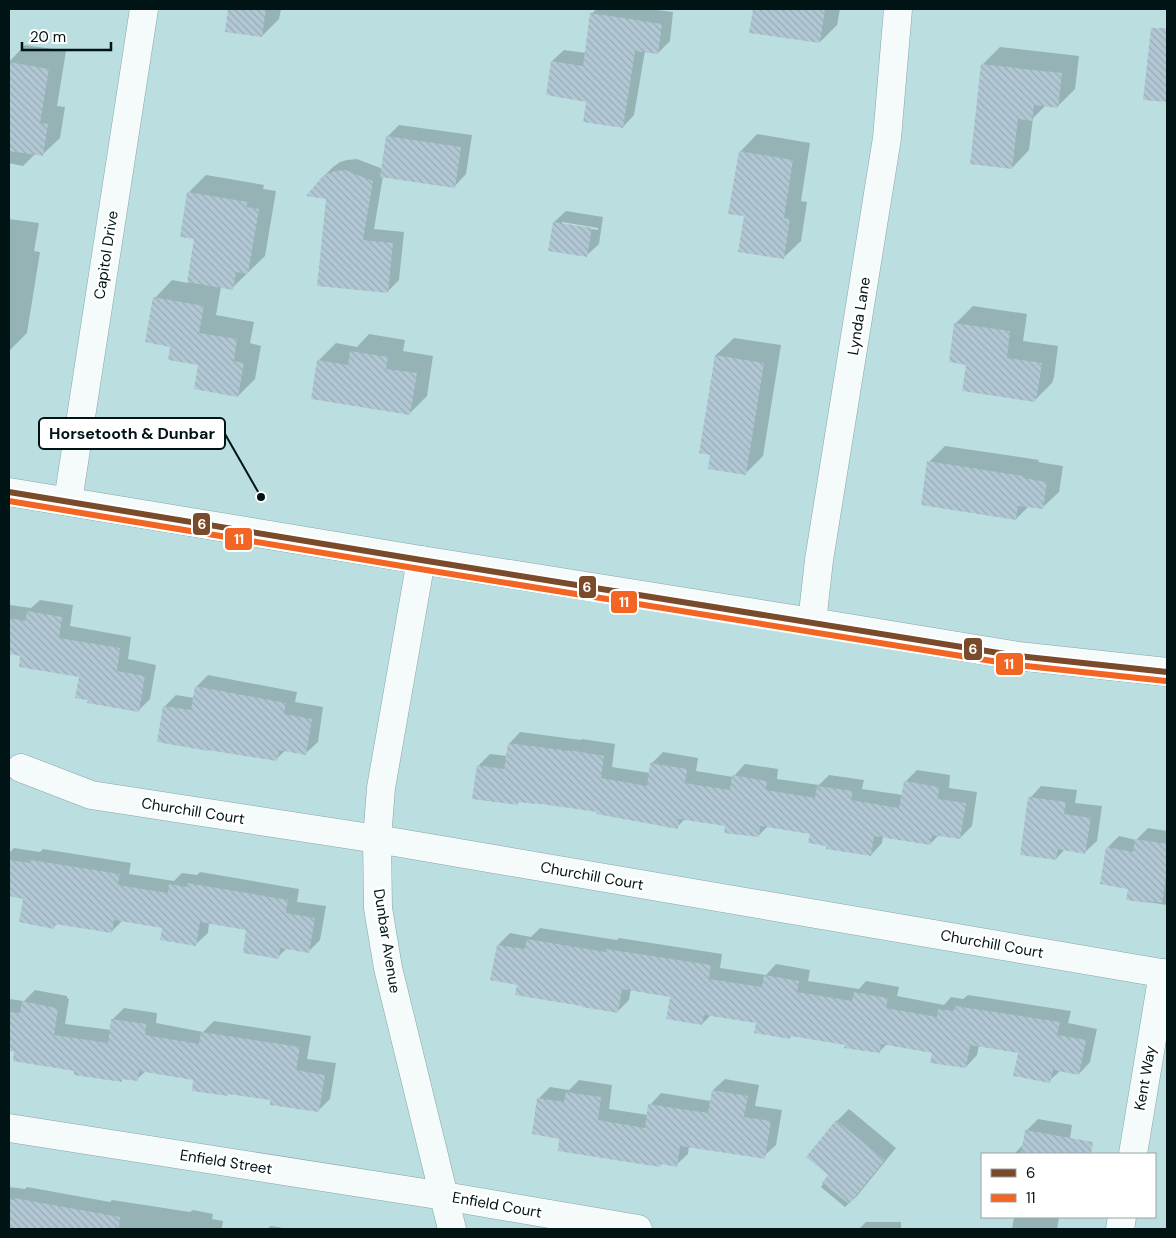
<svg xmlns="http://www.w3.org/2000/svg" width="1176" height="1238" viewBox="0 0 1176 1238" font-family="'DM Sans',sans-serif">
<defs>
<pattern id="building-back-hatch" width="6" height="6" patternUnits="userSpaceOnUse" patternTransform="scale(1.25)"><rect width="6" height="6" fill="#b1c8d4"/><path d="M-1 5l2 2M0 0l6 6M5-1l2 2" fill="none" stroke="#96abb5"/></pattern>
</defs>
<rect width="100%" height="100%" fill="#bbdfe1"/>
<!-- shadow -->
<g fill="#0003" fill-rule="evenodd">
<path d="M230 9H281L279 19 262 36 226 31Z"/>
<path d="M597 9H648L673 12 670 41 658 53 645 51 634 115 623 127 588 101 552 61 564 50 586 53 591 14Z"/>
<path d="M754 9H840L837 25 820 42 751 32Z"/>
<path d="M25 45 66 51 57 106 65 107 60 138 42 155 35 154 23 166 9 163V62Z"/>
<path d="M1000 47 1079 56 1075 89 1058 106 1046 105 1033 118 1029 150 1012 168 983 64Z"/>
<path d="M1159 48 1167 49V101L1145 99Z"/>
<path d="M399 125 472 135 466 174 455 186 383 176 374 229 404 232 399 280 387 292 327 198 320 180 333 167 340 162 347 160 357 159 383 169 387 137Z"/>
<path d="M757 134 810 143 801 201 807 202 801 241 783 258 745 215 740 152Z"/>
<path d="M206 175 264 185 263 189 276 191 265 256 232 288 221 287 216 315 254 322 250 343 261 346 255 379 238 396 199 364 172 346 155 298 172 280 188 283 195 238 188 193Z"/>
<path d="M566 211 603 217 599 244 587 255 554 222ZM562 222 598 228V230L562 225Z"/>
<path d="M9 219 39 223 34 251 40 252 27 333 9 351Z"/>
<path d="M973 306 1027 314 1023 341 1058 346 1054 377 1052 383 1035 400 967 364 955 324Z"/>
<path d="M369 334 405 340 403 351 433 356 427 396 409 414 318 361 336 343 357 347Z"/>
<path d="M734 338 781 345 763 456 745 474 716 355Z"/>
<path d="M945 446 1039 460 1038 462 1063 466 1059 492 1042 508 1029 506 1016 519 929 462Z"/>
<path d="M40 600 73 605 70 626 131 637 128 659 156 665 150 699 139 710 80 676 22 655 9 653V607L10 605 31 608Z"/>
<path d="M208 675 297 692 295 702 323 707 318 742 306 753 286 750 276 759 164 707 176 695 194 698 196 687Z"/>
<path d="M520 732 581 740 582 739 615 744 612 767 650 773 651 764 663 752 698 758 696 771 733 777 745 764 778 769 777 779 819 785 829 775 864 780 862 789 903 795 905 782 917 770 950 775 949 788 977 792 972 826 960 838 939 835 930 844 883 836 882 843 871 855 828 845 811 833 768 826 758 836 726 825 686 818 677 827 598 811 520 801 517 804 478 766 490 754 507 756 509 744Z"/>
<path d="M1041 786 1077 790 1075 803 1102 806 1097 841 1085 852 1065 849 1056 859 1030 798Z"/>
<path d="M1148 828 1167 831V905L1128 899 1129 888 1107 848 1119 836 1136 840Z"/>
<path d="M14 848 40 852 43 849 131 863 129 874 174 881 182 873 197 875 200 872 299 889 297 902 326 906 320 940 308 952 287 948 278 957 248 929 209 923 208 933 196 944 164 927 123 920 111 932 58 923 54 927 24 898 9 895V853Z"/>
<path d="M540 928 617 940 619 938 722 954 720 968 766 975 776 964 810 970 808 981 859 989 866 981 899 987 897 996 944 1005 951 997 963 999 968 995 1071 1011 1068 1023 1097 1029 1090 1062 1079 1074 1060 1071 1049 1081 1019 1052 979 1045 977 1055 966 1067 933 1052 888 1043 879 1052 846 1044 792 1035 790 1038 757 1022 711 1015 702 1024 671 996 631 989 629 1000 617 1012 518 984 498 945 510 933 531 937Z"/>
<path d="M35 990 67 996V998L69 999 65 1024 111 1030 112 1020 124 1008 157 1013 156 1023 203 1032 214 1021 311 1036 307 1059 336 1063 330 1099 318 1111 272 1099 230 1093 227 1095 195 1079 146 1071 137 1079 124 1078 121 1080 76 1070 16 1051 9 1050V999L24 1001Z"/>
<path d="M725 1079 759 1085 755 1106 782 1110 776 1145 764 1156 689 1146 688 1154 676 1165 663 1163 660 1166 561 1138 538 1099 550 1087 569 1090 579 1080 612 1085 609 1109 648 1115 650 1105 661 1093 711 1101 713 1090Z"/>
<path d="M849 1109 896 1148 857 1196 845 1207 821 1187 830 1175 808 1157 837 1121Z"/>
<path d="M1038 1119 1072 1125 1068 1152 1076 1154H1014L1023 1145 1026 1131Z"/>
<path d="M9 1187 25 1189 27 1187 110 1202 112 1200 190 1212 193 1210 213 1214 212 1219 223 1221 222 1228 228 1229H9Z"/>
<path d="M1014 1217H1059L1057 1229H1012Z"/>
<path d="M866 1222H901V1229H859Z"/>
<path d="M271 1226 290 1229H267Z"/>
</g>
<!-- building -->
<g fill="url(#building-back-hatch)">
<path d="M228 9H266L262 37 225 32Z"/>
<path d="M753 9H825L820 43 749 33Z"/>
<path d="M590 13 662 24 658 54 635 51 623 128 583 122 586 102 546 95 551 61 583 66Z"/>
<path d="M1151 28H1167V102L1143 100Z"/>
<path d="M9 62 49 69 40 123 48 124 43 156 9 151Z"/>
<path d="M981 64 1062 73 1058 108 1034 105 1032 121 1018 119 1012 169 970 164Z"/>
<path d="M386 136 461 147 455 188 380 177Z"/>
<path d="M739 151 793 160 784 218 790 219 784 259 738 252 744 216 728 214Z"/>
<path d="M345 170 373 181 363 240 393 243 388 293 317 286 326 199 306 196 323 176 335 171Z"/>
<path d="M187 192 248 202 246 207 259 209 248 274 236 272 233 290 187 282 194 239 180 237Z"/>
<path d="M553 222 592 228 587 257 548 251Z"/>
<path d="M153 297 204 306 199 333 237 339 234 361 244 363 238 397 194 389 198 365 168 360 170 347 145 342Z"/>
<path d="M954 323 1010 331 1007 358 1042 363 1037 396H1036L1035 402 962 391 966 365 949 362Z"/>
<path d="M350 351 388 357 386 369 417 373 410 415 311 399 317 360 348 365Z"/>
<path d="M715 355 764 363 746 475 708 469 710 455 699 453Z"/>
<path d="M927 461 1023 476V478L1047 482 1043 509 1018 506 1016 520 921 505Z"/>
<path d="M27 611 62 617 59 638 120 648 117 671 145 676 139 712 87 703 88 700 75 698 79 677 19 667 20 656 9 654V618L25 621Z"/>
<path d="M195 686 286 703 284 714 312 719 306 755 279 750 277 761 208 750V751L157 742 163 706 191 710Z"/>
<path d="M508 743 569 751V750L604 756 601 778 647 786 650 763 687 769 685 783 730 790 732 775 767 781 766 790 815 798 817 786 853 791 851 800 899 808 904 781 939 787 938 799 966 803 960 839 932 835 930 845 874 836 871 856 826 849V846L808 843 810 834 760 826 759 837 724 833 725 826 679 819 678 829 596 814 597 812 535 803V804L518 802V805L472 799 477 765 504 769Z"/>
<path d="M1028 797 1066 802 1064 814 1091 818 1085 854 1058 849 1056 860 1020 855Z"/>
<path d="M1135 839 1167 844V870L1162 903 1149 901V903L1126 900 1128 889 1100 884 1106 847 1133 852Z"/>
<path d="M9 860 30 863 31 860 120 874 118 885 168 893 169 884 187 887V883L288 900 286 913 315 918 309 953 280 948 279 959 243 953 246 930 200 922 196 946 160 940 162 928 114 920 112 933 55 924 54 929 19 922 23 899 9 896Z"/>
<path d="M527 939 606 952V949L711 965 709 979 762 987 764 975 799 981 797 992 852 1001 854 992 888 998 886 1008 937 1017 938 1009 954 1011 955 1006 1060 1022 1057 1035 1086 1040 1079 1075 1053 1070 1050 1083 1013 1076 1018 1053 970 1045 966 1068 930 1063 932 1053 881 1044 880 1053 844 1048 845 1045 791 1036 790 1039 754 1033 756 1023 704 1015 702 1025 666 1019 670 997 622 989 618 1013 582 1007V1006L515 995 517 985 490 980 497 945 525 949Z"/>
<path d="M22 1001 56 1008V1010H58L54 1035 108 1043 111 1019 146 1024 145 1035 199 1044 201 1032 300 1047 296 1070 325 1075 319 1112 270 1105V1100L228 1094V1096L192 1091 193 1080 139 1071 138 1081 122 1079V1082L74 1075V1071L13 1061 14 1052 9 1051V1012L20 1013Z"/>
<path d="M712 1090 748 1096 744 1117 771 1121 765 1159 680 1146 677 1167 661 1164 660 1167 558 1151 559 1139 532 1134 537 1098 564 1102 566 1092 601 1097 598 1120 645 1128 648 1104 708 1113Z"/>
<path d="M836 1120 885 1160 849 1204 822 1183 828 1175 806 1157Z"/>
<path d="M1025 1130 1093 1142 1091 1154H1021Z"/>
<path d="M14 1198 120 1217 119 1229H9V1199L14 1200Z"/>
</g>
<g fill="none" stroke-linecap="round" stroke-linejoin="round">
<!-- street casing -->
<g stroke="#88a5a7" stroke-width="29">
<g id="street">
<path d="M68 501 144 9"/>
<path d="M421 560 381 788 377 839 378 908 388 968 452 1229"/>
<path d="M812 622 819 560 887 138 898 9"/>
<path d="M21 768 91 795 377 839 1167 974"/>
<path d="M9 1128 444 1196 638 1229"/>
<path d="M1133 1154 1163 973"/>
<path d="M1120 1229 1122 1217"/>
</g>
</g>
<!-- secondary casing -->
<g stroke="#88a5a7" stroke-width="29">
<path id="secondary" d="M9 492 421 560 812 622 1018 656 1167 672"/>
</g>
<!-- street -->
<use href="#street" stroke="#f5fafa" stroke-width="28"/>
<!-- secondary -->
<use href="#secondary" stroke="#f5fafa" stroke-width="28"/>
<!-- bus-1 casing -->
<g stroke="#fff" stroke-width="10">
<path id="bus-1" d="M9 492 421 560 1018 656 1167 672"/>
</g>
<!-- bus-2 casing -->
<g stroke="#fff" stroke-width="10">
<path id="bus-2" d="M9 501 420 569 1017 665 1166 681"/>
</g>
<!-- bus-1 -->
<use href="#bus-1" stroke="#7a4b2a" stroke-width="6"/>
<!-- bus-2 -->
<use href="#bus-2" stroke="#f26522" stroke-width="6"/>
</g>
<g text-anchor="middle" dominant-baseline="central" stroke-width="5" stroke-linejoin="round" paint-order="stroke">
<!-- street labels -->
<g font-size="15" fill="#001315" stroke="#fff">
<text transform="translate(106 255) rotate(-81)">Capitol Drive</text>
<text transform="translate(859 316) rotate(-81)">Lynda Lane</text>
<text transform="translate(193 811) rotate(9)">Churchill Court</text>
<text transform="translate(592 876) rotate(10)">Churchill Court</text>
<text transform="translate(387 941) rotate(81)">Dunbar Avenue</text>
<text transform="translate(992 944) rotate(10)">Churchill Court</text>
<text transform="translate(1145 1078) rotate(-80)">Kent Way</text>
<text transform="translate(226 1162) rotate(9)">Enfield Street</text>
<text transform="translate(497 1205) rotate(10)">Enfield Court</text>
</g>
</g>
<!-- callouts -->
<path fill="none" stroke="#001315" stroke-width="2" d="M261 497L225 434"/>
<circle fill="#001315" stroke="#fff" stroke-width="2" cx="261" cy="497" r="5"/>
<rect fill="#fff" stroke="#001315" stroke-width="2" x="39" y="418" width="186" height="31" rx="5"/>
<g font-size="16" text-anchor="middle" font-weight="bold" fill="#001315">
<text x="132" y="439">Horsetooth &amp; Dunbar</text>
</g>
<g stroke="#fff" stroke-width="2">
<rect x="192" y="512" width="19" height="24" rx="5" fill="#7a4b2a"/>
<rect x="224" y="527" width="29" height="24" rx="5" fill="#f26522"/>
<rect x="578" y="575" width="19" height="24" rx="5" fill="#7a4b2a"/>
<rect x="610" y="590" width="28" height="24" rx="5" fill="#f26522"/>
<rect x="963" y="637" width="20" height="24" rx="5" fill="#7a4b2a"/>
<rect x="995" y="652" width="29" height="24" rx="5" fill="#f26522"/>
</g>
<g font-size="14" text-anchor="middle" font-weight="bold" fill="#fff">
<text x="202" y="529">6</text>
<text x="239" y="544">11</text>
<text x="587" y="592">6</text>
<text x="624" y="607">11</text>
<text x="973" y="654">6</text>
<text x="1009" y="669">11</text>
</g>
<!-- border -->
<rect width="1176" height="1238" fill="none" stroke="#001315" stroke-width="20"/>
<!-- legend -->
<rect x="981" y="1153" width="175" height="65" fill="#ffffff" stroke="#99a1a1"/>
<rect x="991" y="1169" width="25" height="8" fill="#7a4b2a" stroke="#99a1a1"/>
<text x="1026" y="1178" font-size="15" fill="#001315">6</text>
<rect x="991" y="1194" width="25" height="8" fill="#f26522" stroke="#99a1a1"/>
<text x="1026" y="1203" font-size="15" fill="#001315">11</text>
<!-- scale -->
<path d="M22 42v8h89v-8" fill="none" stroke="#001315" stroke-width="2.5"/>
<text x="30" y="42" font-size="15" fill="#001315" stroke="#ffffff" stroke-width="4" paint-order="stroke">20 m</text>
</svg>
